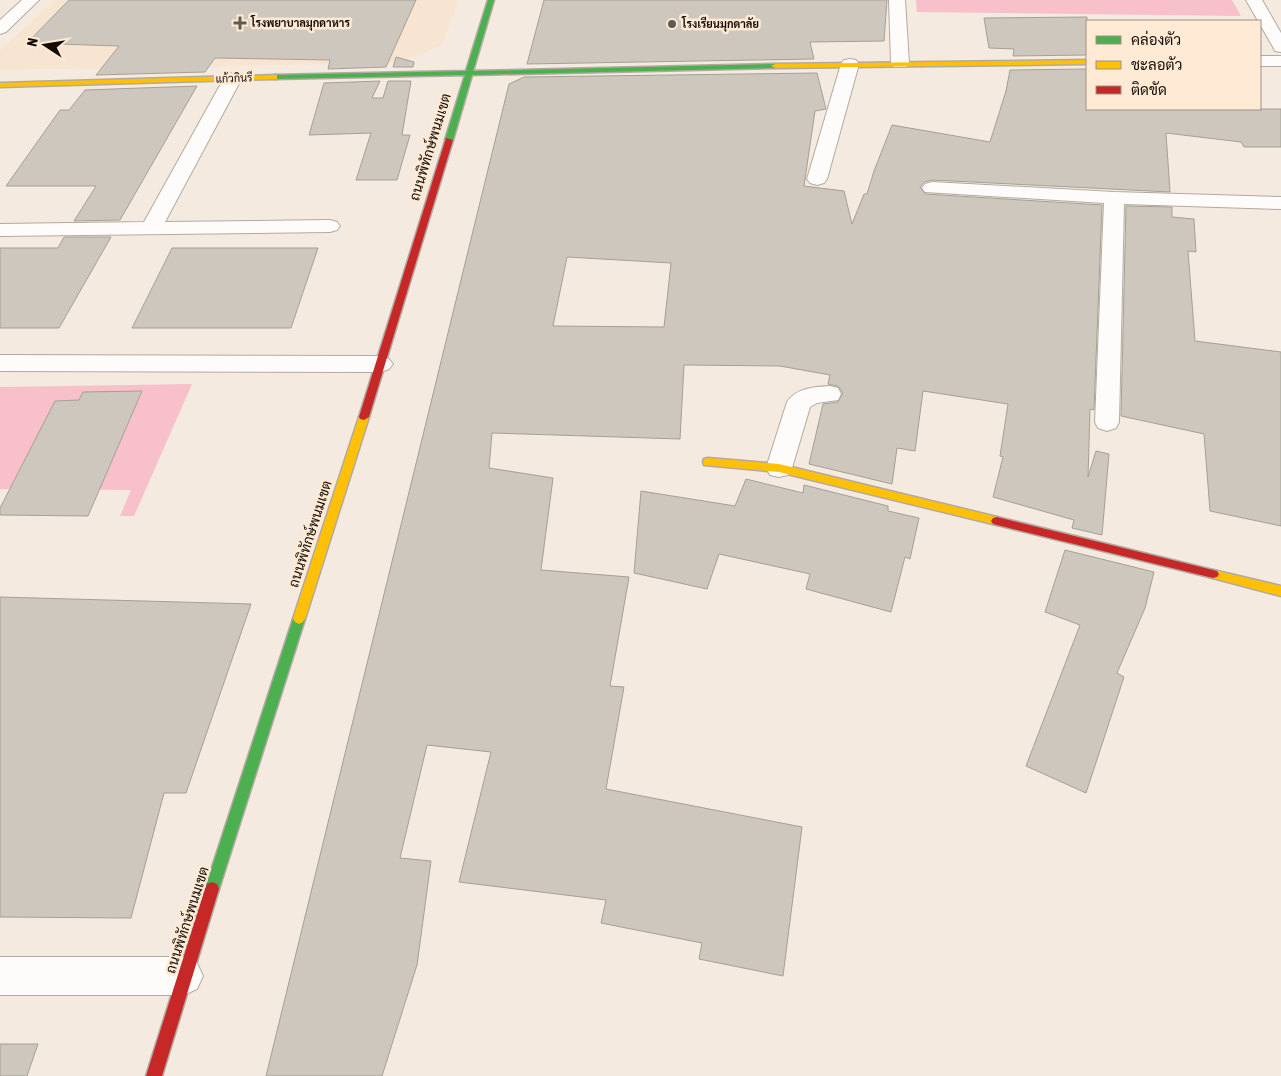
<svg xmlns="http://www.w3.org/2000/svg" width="1281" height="1076" viewBox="0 0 1281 1076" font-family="'Asap Condensed',Sarabun,sans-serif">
<rect width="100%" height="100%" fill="#f5eadf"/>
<!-- built -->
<path fill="#f8e5d1" d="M55 0H459L442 45 418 55 389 63 0 70V50Z"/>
<!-- green -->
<g fill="#f7c0ca">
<path d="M916 0H1232L1241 16 917 12Z"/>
<path d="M192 384 134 516H120L131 490 0 489V387Z"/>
</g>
<!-- building -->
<g fill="#cdc7bd" stroke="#a5a096" fill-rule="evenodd">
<path d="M69 0H416L386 67 328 69 330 60 215 58 205 72 96 75 119 46 27 43Z"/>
<path d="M544 0H887L884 41 810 42 814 59 527 64Z"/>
<path d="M1087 17V55L1013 56 1014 49 989 48 984 18Z"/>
<path d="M396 57 414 62 413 67H393Z"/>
<path d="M1087 69V109H1281V147H1244L1241 142 1166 133 1170 192 932 180 924 182 920 187 925 194 1102 205 1094 410 1090 409 1088 477 1096 451 1109 454 1102 535 1072 528 1074 520 993 497 1003 457 1000 456 1008 404 923 391 915 451 897 448 892 484 809 464 823 404 838 402 843 393 838 386 828 384 830 375 780 366 684 365 680 439 492 433 489 468 553 478 541 570 629 577 610 686 624 687 606 789 802 827 783 976 699 959 702 943 601 923 606 900 459 882 491 752 427 745 400 858 431 861 417 965 382 1076H266L509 84 524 77 817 73 826 109 815 111 804 186 844 191 852 224 864 194H867L874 171 892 125 990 142 1006 91 1010 70ZM567 257 671 263 664 327 553 326Z"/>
<path d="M380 81 372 98H383L388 81H411L402 135H410L397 180H356L371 133 309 135 324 83Z"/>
<path d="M197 86 120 220 74 221 96 186H6L60 110H69L85 90Z"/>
<path d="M1126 206 1172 207V217L1194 219 1196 252 1188 251 1195 341 1281 352V526L1210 511 1204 434 1121 416Z"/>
<path d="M64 237H111L59 328H0V248H58Z"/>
<path d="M172 248H318L291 328H132Z"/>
<path d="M142 391 88 516 0 515V508L55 401 79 400 83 392Z"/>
<path d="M746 479 803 493 804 485 888 506V511L919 518 910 559 905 557 891 612 806 589 810 574 719 554 707 589 634 573 641 491 735 506Z"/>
<path d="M1065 550 1154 572 1145 608 1117 673 1124 677 1086 793 1026 766 1080 625 1045 612Z"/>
<path d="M0 597 251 604 186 793H164L131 918 0 917Z"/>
<path d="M0 1044H38L27 1076H0Z"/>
</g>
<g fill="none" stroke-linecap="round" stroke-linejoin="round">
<!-- street casing -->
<g stroke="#b2aaa1" stroke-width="2">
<g id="street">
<path d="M22 0H39L6 32 0 34V20Z"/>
<path d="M889 0H905L909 63 906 67H894L891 63Z"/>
<path d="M1246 0H1262L1281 33V52L1275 51 1273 47Z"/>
<rect x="1260" y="56" width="21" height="10"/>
<path d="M850 59 856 60 859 64 827 179 824 183 817 185 810 183 807 179 841 64 844 60Z"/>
<path d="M233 73 239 74 242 78 165 222 330 220 337 222 340 226 337 230 330 232 0 236V224L144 222 224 78 227 74Z"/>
<path d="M932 182 1114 192 1281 197V209L1124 204 1119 422 1116 428 1107 431 1098 428 1095 422 1104 203 925 192 922 188 925 184Z"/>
<path d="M0 355 381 356 389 359 393 364 389 369 381 372 0 371Z"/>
<path d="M829 386 838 388 841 394 838 400 817 403 810 407 792 468 788 475 779 477 770 475 766 468 787 402C796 388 814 387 829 386Z"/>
<path d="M0 957H184L197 963 203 976 197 989 184 995H0Z"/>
</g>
</g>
<!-- fast casing -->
<g stroke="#b2aaa1" stroke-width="3">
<g id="fast">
<path d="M488 0H494L473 71 775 64 779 66 775 68 472 75 453 140 449 142 445 140 465 75 274 79 270 77 274 75 466 71Z"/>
<path d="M299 614 303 616 305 619 219 889 217 894 212 896 207 894 205 889 293 619 295 616Z"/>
</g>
</g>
<!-- slow casing -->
<g stroke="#b2aaa1" stroke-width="3">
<g id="slow">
<path d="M1087 60V64L775 68 771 66 775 64Z"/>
<path d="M277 75V79H274L0 87V83Z"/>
<path d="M364 414 369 417 305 619 303 622 299 624 295 622 293 619 359 417Z"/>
<path d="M708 458 779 464 997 517 1003 521 997 525 779 472 704 465 703 462 704 459Z"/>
<path d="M1213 570 1281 586V596L1209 577 1207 574 1209 571Z"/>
</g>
</g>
<!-- jam casing -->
<g stroke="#b2aaa1" stroke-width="3">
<g id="jam">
<path d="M446 138 453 140 369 417 364 420 360 419 359 417Z"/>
<path d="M997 517 1213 570 1217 571 1219 574 1217 577 1213 578 993 524 991 521 993 518Z"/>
<path d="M212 882 217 884 219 889 162 1076H146L205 889 207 884Z"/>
</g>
</g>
<!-- street -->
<use href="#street" fill="#fefcfa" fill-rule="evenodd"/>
<!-- fast -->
<use href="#fast" fill="#4caf50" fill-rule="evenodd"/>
<!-- slow -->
<use href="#slow" fill="#ffc107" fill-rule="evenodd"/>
<!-- jam -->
<use href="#jam" fill="#c62828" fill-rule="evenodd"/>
</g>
<!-- markers -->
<g fill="#615a51" stroke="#ffead5" stroke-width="2">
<path d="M237.5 15.5h5v5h5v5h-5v5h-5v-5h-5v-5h5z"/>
<circle cx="672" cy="24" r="5"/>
</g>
<g text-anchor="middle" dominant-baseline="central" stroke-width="5" stroke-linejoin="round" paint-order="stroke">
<!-- far-poi labels -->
<g font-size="11" font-weight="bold" fill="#120c05" stroke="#ffead5" text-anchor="start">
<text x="251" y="23">โรงพยาบาลมุกดาหาร</text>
<text x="682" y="24">โรงเรียนมุกดาลัย</text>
</g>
<!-- far-street labels -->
<g font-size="11" fill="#120c05" stroke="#ffead5">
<text transform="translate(234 78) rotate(-2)">แก้วกินรี</text>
</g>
<!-- street labels -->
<g font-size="14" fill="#120c05" stroke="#ffead5">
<text transform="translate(430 147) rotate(-73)">ถนนพิทักษ์พนมเขต</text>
<text transform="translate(310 534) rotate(-72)">ถนนพิทักษ์พนมเขต</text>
<text transform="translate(187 920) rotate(-72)">ถนนพิทักษ์พนมเขต</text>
</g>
</g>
<!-- legend -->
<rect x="1086" y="20" width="175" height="90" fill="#ffead5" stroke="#a09182"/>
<rect x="1096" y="36" width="25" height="8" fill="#4caf50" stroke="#a09182"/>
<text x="1131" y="45" font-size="15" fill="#120c05">คล่องตัว</text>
<rect x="1096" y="61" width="25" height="8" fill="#ffc107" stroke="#a09182"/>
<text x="1131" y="70" font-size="15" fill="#120c05">ชะลอตัว</text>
<rect x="1096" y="86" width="25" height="8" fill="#c62828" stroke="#a09182"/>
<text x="1131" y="95" font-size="15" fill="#120c05">ติดขัด</text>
<!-- north arrow -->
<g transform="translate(45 45) rotate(282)" stroke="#ffead5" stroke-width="4" paint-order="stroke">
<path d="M0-4L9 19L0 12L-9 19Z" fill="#120c05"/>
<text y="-8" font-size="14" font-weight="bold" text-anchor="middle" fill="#120c05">N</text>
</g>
</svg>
